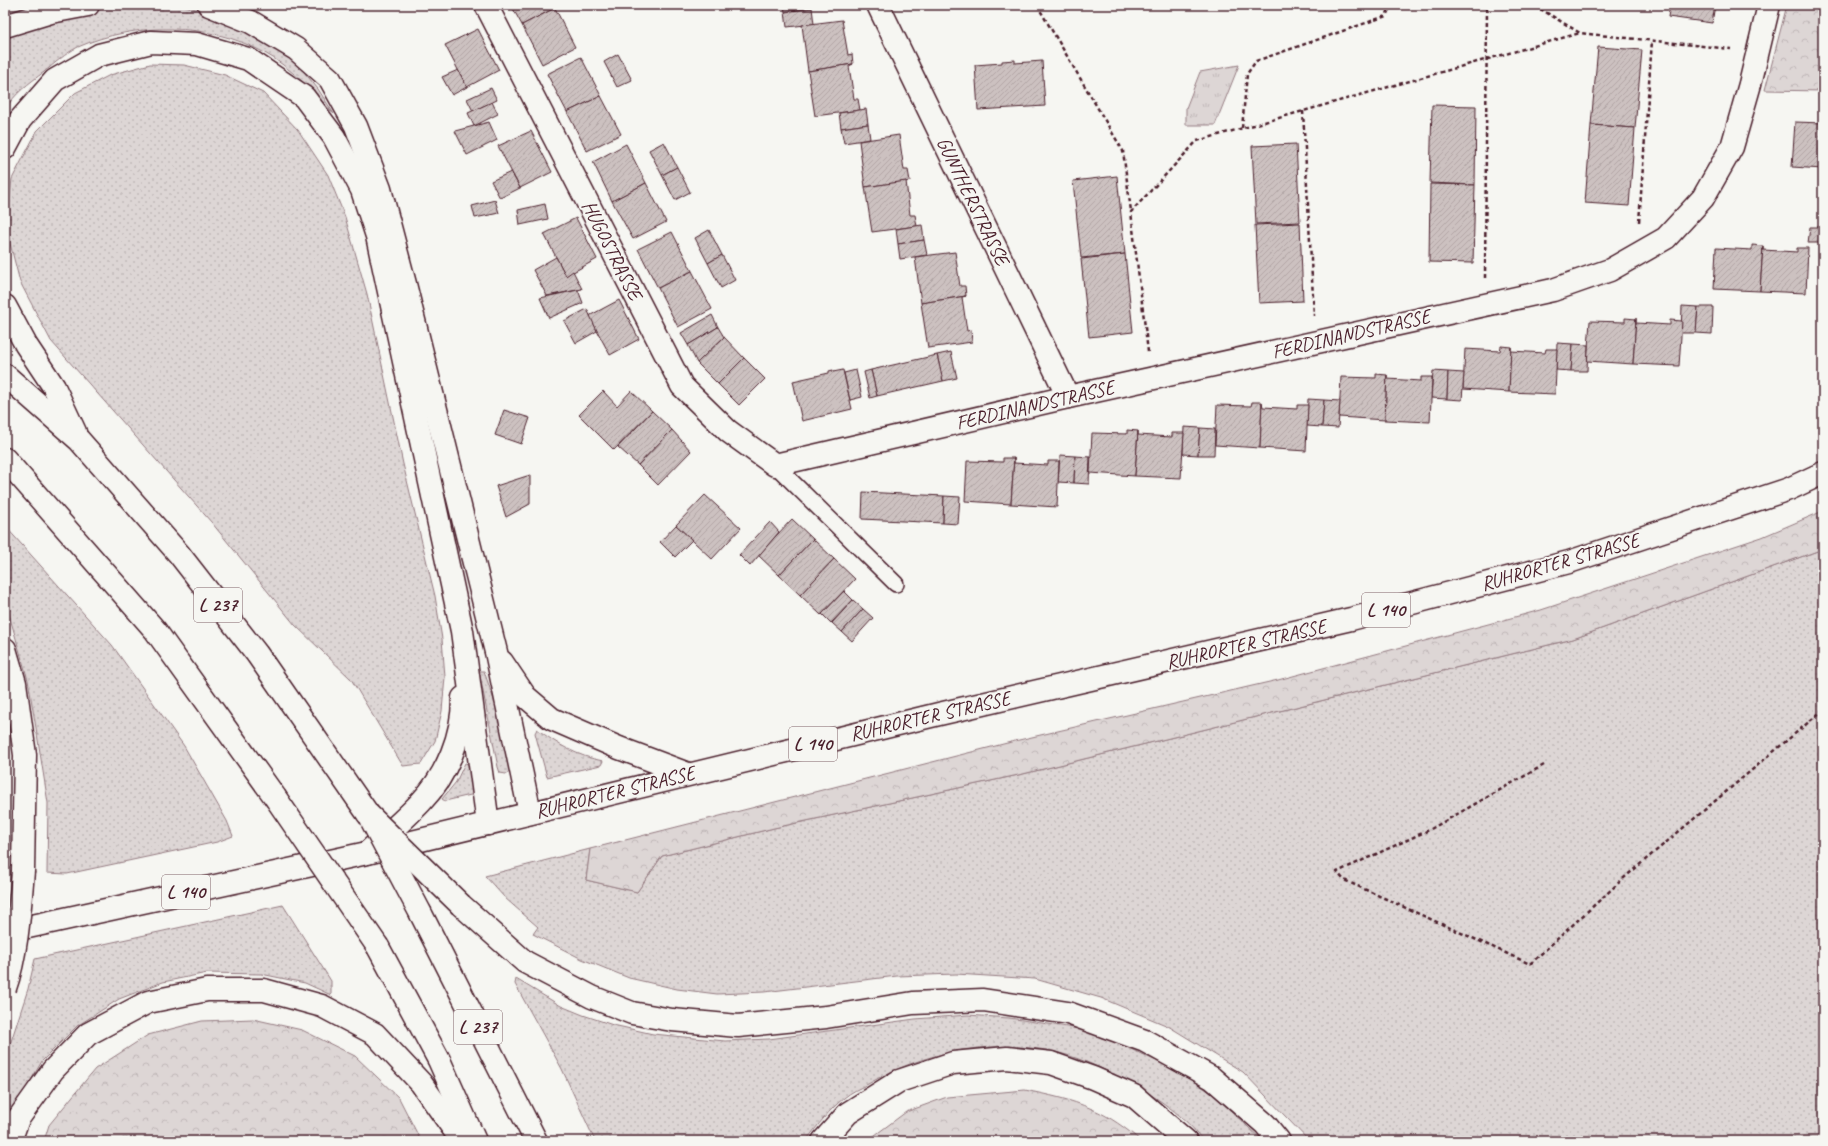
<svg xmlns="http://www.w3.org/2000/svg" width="1828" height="1146" viewBox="0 0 1828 1146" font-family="Caveat,sans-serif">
<defs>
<pattern id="grass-dots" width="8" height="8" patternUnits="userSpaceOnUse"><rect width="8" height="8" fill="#ddd6d5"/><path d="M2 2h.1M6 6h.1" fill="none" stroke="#bfb7b7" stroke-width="1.8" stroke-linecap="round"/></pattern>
<pattern id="forest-crowns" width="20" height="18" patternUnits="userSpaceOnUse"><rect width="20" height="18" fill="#ddd6d5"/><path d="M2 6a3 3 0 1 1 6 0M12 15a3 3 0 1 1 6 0" fill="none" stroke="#bfb7b7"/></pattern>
<pattern id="park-tufts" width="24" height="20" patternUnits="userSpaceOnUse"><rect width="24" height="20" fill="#ddd6d5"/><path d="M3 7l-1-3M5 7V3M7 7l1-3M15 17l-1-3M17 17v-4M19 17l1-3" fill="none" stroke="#bfb7b7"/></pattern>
<pattern id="building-hatch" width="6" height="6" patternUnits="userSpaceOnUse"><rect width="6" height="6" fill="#ccc1c0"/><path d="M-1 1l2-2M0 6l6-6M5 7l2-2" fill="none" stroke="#b1a5a5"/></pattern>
</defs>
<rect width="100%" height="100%" fill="#f6f6f2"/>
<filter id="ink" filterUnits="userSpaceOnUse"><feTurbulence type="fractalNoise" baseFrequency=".025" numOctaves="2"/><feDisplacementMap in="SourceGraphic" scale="8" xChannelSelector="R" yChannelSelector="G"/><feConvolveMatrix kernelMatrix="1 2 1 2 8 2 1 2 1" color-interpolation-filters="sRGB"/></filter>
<g filter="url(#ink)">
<!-- grass -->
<g fill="url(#grass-dots)" stroke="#947a80">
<path d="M137 5 185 6 214 14 272 43 300 67 318 89 334 114C313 92 291 67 263 52 208 22 135 22 78 47 66 53 54 64 44 72 29 83 14 94 5 110V34L56 22 107 7Z"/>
<path d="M150 64 184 65 225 75 263 93 298 130 328 175 345 217 367 294 403 464 435 596 442 639 445 677 442 711 435 741 421 764 403 766 351 679 295 625 212 523 51 341 20 282 6 228 12 179 37 131 75 93 110 75Z"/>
<path d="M5 526 112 645 184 746 227 821 233 836 217 842 67 874 47 873 48 803 38 740 28 680 5 601Z"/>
<path d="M1823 549V1141H1309L1243 1072 1168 1026 1101 998 1035 979 956 974 897 976 764 992 717 994 677 989 629 978 582 959 533 934 538 927 505 898 485 876 590 849 586 880 637 892 662 856 774 828 1023 774 1573 639Z"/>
<path d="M479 671H484L511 750 510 772 506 774 500 773 498 767Z"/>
<path d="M537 729C558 745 577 756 603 761L601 765 547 777 535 733Z"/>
<path d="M465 763 468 764 475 783V794L445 801 442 799 456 782Z"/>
<path d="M283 905 331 981V995L305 983 261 974 207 973 163 982 119 999 77 1026 42 1061 5 1126V1060L28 989 35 959Z"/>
<path d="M516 979 561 1006 583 1015 613 1025 653 1034 684 1037 725 1041 769 1039 915 1019 968 1015 1009 1018 1080 1029 1120 1044 1178 1071 1213 1094 1263 1141H1203C1187 1117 1155 1096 1130 1083 1104 1069 1075 1055 1046 1050 984 1040 921 1053 868 1084 860 1088 851 1092 844 1098 831 1108 816 1127 806 1141H595L562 1069 515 984Z"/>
</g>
<!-- forest -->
<g fill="url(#forest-crowns)" stroke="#947a80">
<path d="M1787 5H1823V91L1765 90Z"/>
<path d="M1823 511V549L1573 639 1023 774 774 828 662 856 637 892 586 880 590 849 1019 740 1278 680 1541 610 1762 537Z"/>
<path d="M253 1019 302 1030 355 1056 399 1098 421 1141H44L49 1125 95 1069 148 1035 202 1021Z"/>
<path d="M1025 1090C1048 1095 1070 1099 1092 1109 1109 1116 1127 1129 1141 1141H867L906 1112 947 1097Z"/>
</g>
<!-- park -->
<path fill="url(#park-tufts)" stroke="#947a80" d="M1239 65 1215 125H1186V108L1200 72Z"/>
<!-- building -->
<g fill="url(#building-hatch)" stroke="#4a1f2b">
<path d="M511 5H554L555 8 522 25Z"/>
<path d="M784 5H811L812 8 785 12Z"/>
<path d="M1670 5H1715L1712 23 1668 17Z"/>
<path d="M555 8 575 47 542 64 522 25Z"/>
<path d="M812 8 814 24 787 27 785 12Z"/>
<path d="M842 20 848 55 852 54 853 64 808 71 802 25Z"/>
<path d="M478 29 499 70 467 87 445 45Z"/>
<path d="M1598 47 1642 50 1635 128 1591 125Z"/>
<path d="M618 54 632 80 617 87 604 62Z"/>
<path d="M581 57 601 96 567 112 547 74Z"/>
<path d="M1015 60V63L1042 61 1045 106 978 110 975 65 1002 63V61Z"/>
<path d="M853 64 849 66 854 99H858L860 110 815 116 808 71Z"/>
<path d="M458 70 467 87 452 95 442 77Z"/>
<path d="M491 88 497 100 473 111 467 99Z"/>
<path d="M601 96 621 134 587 151 567 112Z"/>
<path d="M492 102 498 114 474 126 468 113Z"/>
<path d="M1432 105 1476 106 1475 185 1430 183Z"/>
<path d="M866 109 868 124 841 128 839 113Z"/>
<path d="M489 122 497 140 467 155 455 131Z"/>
<path d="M1795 122 1823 123V169L1792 167Z"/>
<path d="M868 124 870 139 844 143 841 128Z"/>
<path d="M1591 125 1635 128 1629 206 1585 203Z"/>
<path d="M531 131 552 172 520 188 498 146Z"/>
<path d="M899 135 904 170H908L910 181 865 187 859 141Z"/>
<path d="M664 142 677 167 662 175 649 150Z"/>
<path d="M626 144 646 183 612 201 593 162Z"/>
<path d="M1296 144 1300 222 1256 224 1252 146Z"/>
<path d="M677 167 690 192 675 200 662 175Z"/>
<path d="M511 172 520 188 500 198 491 181Z"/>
<path d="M1117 176 1125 254 1081 258 1073 181Z"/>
<path d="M906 181 910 215H915L917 226 872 232 865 187Z"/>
<path d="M646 183 666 222 633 239 612 201Z"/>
<path d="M1430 184 1475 185 1473 263 1429 262Z"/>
<path d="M495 200 499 213 475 218 472 206Z"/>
<path d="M545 204 548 219 520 225 518 210Z"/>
<path d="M576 218 597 259 566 276 544 234Z"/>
<path d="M1300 223 1303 301 1259 303 1255 225Z"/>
<path d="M922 225 924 240 898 244 896 229Z"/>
<path d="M1810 227H1823V243H1808Z"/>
<path d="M709 230 722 255 708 263 695 238Z"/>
<path d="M672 232 692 271 658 288 638 249Z"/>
<path d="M924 240 927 255 900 259 898 244Z"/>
<path d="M1752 245 1763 246 1760 291 1714 289 1716 248 1752 250Z"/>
<path d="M1763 246V250L1797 252V248H1808L1806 293 1760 291Z"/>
<path d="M955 252 960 286H965L966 296 921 303 915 257Z"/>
<path d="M1125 254 1133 332 1089 337 1081 259Z"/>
<path d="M722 255 735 280 721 288 708 263Z"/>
<path d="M556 257 566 276 573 271 582 289 547 296 533 270Z"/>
<path d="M692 271 712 309 678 327 658 288Z"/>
<path d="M578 290 583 303 549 318 540 298Z"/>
<path d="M966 296 962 297 967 331 971 330 972 342 928 348 921 303Z"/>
<path d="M619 300 639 339 610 355 589 316Z"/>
<path d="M1682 306 1698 307 1696 333H1681Z"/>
<path d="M1698 307H1713L1712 334 1696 333Z"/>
<path d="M587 309 597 331 576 343 564 321Z"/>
<path d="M712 315 718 327 688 345 681 333Z"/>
<path d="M1625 318 1636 319 1633 364 1587 361 1590 321 1625 322Z"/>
<path d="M1636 318V323L1670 325V320L1682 321 1679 366 1633 364Z"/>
<path d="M718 327 724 337 697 363 688 345Z"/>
<path d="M724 337 744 358 718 384 697 363Z"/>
<path d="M1557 343 1573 344 1571 371 1556 370Z"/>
<path d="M1573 344 1588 345 1587 371H1571Z"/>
<path d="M1501 346 1511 347 1509 392 1463 389 1465 349 1500 351Z"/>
<path d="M1511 347V351L1545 353 1546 349H1557L1555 394 1509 392Z"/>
<path d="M951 352 957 378 943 381 937 355Z"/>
<path d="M937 355 943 381 877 396 871 370Z"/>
<path d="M744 358 765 379 739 405 718 384Z"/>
<path d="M833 370V372L843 370 852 409 802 421 793 381 829 373V371Z"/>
<path d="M856 370 862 397 850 400 844 373Z"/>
<path d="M871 370 877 396 870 398 864 372Z"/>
<path d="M1433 371 1448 372 1447 399 1431 398Z"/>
<path d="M1448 372 1464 373 1462 400 1447 399Z"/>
<path d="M1376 374 1387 375 1385 420 1339 417 1341 377 1376 378Z"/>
<path d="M1387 375V379L1421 381V377H1432L1430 422 1385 420Z"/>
<path d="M603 391 617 406 631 391 652 411 614 450 579 415Z"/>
<path d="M1308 399 1324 400 1322 427 1307 426Z"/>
<path d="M1324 400 1340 401 1338 428 1322 427Z"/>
<path d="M1252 402H1262L1260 448 1215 445 1217 405 1251 406Z"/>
<path d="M1262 402 1263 407 1297 409V405H1308L1306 451 1260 448Z"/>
<path d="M504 410 530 418 521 444 495 435Z"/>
<path d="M652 411 672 430 638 465 618 447Z"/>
<path d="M1184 427 1200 428 1198 455 1183 454Z"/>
<path d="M1200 428 1215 429 1214 455H1198Z"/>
<path d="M672 430 691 451 658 485 638 465Z"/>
<path d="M1127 430 1138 431 1135 476 1090 473 1092 433 1127 434Z"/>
<path d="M1138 431V435L1172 437V433H1184L1181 478 1135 476Z"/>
<path d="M1060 455 1075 456 1074 483 1058 482Z"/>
<path d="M1075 456 1090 457 1089 484 1074 483Z"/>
<path d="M1003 458H1014L1011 504 965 501 967 461 1003 462Z"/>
<path d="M1014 458V463L1048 465V461H1059L1057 507 1011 504Z"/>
<path d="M530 475V504L506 517 496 486Z"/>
<path d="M863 492 944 496 943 523 862 519Z"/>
<path d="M705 495 741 528 712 559 676 525Z"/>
<path d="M944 496 960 497 958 524 943 523Z"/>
<path d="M792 519 813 539 779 575 758 555Z"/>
<path d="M770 522 779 532 750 566 739 555Z"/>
<path d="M676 525 692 540 675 557 660 542Z"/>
<path d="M813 539 834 559 800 595 779 575Z"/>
<path d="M834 559 855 579 821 615 800 595Z"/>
<path d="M844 591 853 600 831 623 822 614Z"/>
<path d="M853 600 863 609 842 632 832 623Z"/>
<path d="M863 609 873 618 852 641 842 632Z"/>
</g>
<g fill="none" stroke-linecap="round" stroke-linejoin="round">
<!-- service casing -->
<g stroke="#4a1f2b" stroke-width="18">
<path id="service" d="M775 465 896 584"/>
</g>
<!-- minor casing -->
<g stroke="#4a1f2b" stroke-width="25">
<g id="minor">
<path d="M486 5 682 386 728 431 775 465 1068 397 1553 290 1610 270 1666 238 1703 198 1732 147 1750 84 1769 5"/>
<path d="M878 5 1068 397"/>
</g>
</g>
<!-- primary casing -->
<g stroke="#4a1f2b" stroke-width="25">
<path id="primary" d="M5 932 367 853 939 714 1351 619 1569 562 1789 489 1823 473"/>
</g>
<!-- trunk casing -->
<g stroke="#4a1f2b" stroke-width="25">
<g id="trunk">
<path d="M209 5 251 22 296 49 330 79 356 126 380 189 405 284 496 652 530 813"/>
<path d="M5 26 51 12 88 5"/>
<path d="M5 148 20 120 55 80 99 55 151 42 197 44 248 59 304 97 334 137 362 190 377 236 462 631 488 824"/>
<path d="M5 306 26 345 54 387 75 432"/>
<path d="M5 375 79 440 179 554 257 654 368 814"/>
<path d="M5 459 155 630 275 797"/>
<path d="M502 662 525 696 552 719 619 748 688 774"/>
<path d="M367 853C385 836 404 820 421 802 447 775 463 735 463 698"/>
<path d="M421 914 536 1141"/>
<path d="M378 947 439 1060 475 1141"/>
</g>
</g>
<!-- motorway casing -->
<g stroke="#4a1f2b" stroke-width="25">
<g id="motorway">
<path d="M5 649 15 683 25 755 23 871"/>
<path d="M461 905 525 962 592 997 632 1013 672 1020 738 1026 826 1017 913 1003 983 1000 1068 1013 1145 1041 1212 1078 1265 1124 1279 1141"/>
<path d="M10 1141 18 1119 53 1070 88 1034 148 1002 207 990H264L322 1006 375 1034 421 1083 462 1141"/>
<path d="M823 1141 848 1113 899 1081 953 1063 1007 1058 1051 1063 1093 1078 1134 1096 1186 1141"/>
</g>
</g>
<!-- path -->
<g stroke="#4a1f2b" stroke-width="2.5" stroke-dasharray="4 3" stroke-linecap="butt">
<path d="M1037 5 1123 151 1131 211"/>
<path d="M1534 5 1580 33 1731 49"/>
<path d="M1303 111 1314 316"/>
<path d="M1242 128 1247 74 1256 61 1386 16 1391 5"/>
<path d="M1639 222 1652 41"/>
<path d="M1485 278 1487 5"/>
<path d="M1148 352 1131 212 1197 141 1580 33"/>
<path d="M1544 765 1429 830 1337 872 1344 880 1530 964 1625 877 1823 710"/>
</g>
<!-- service -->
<use href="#service" stroke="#f6f6f2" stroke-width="15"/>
<!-- minor -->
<use href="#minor" stroke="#f6f6f2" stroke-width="22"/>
<!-- primary -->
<use href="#primary" stroke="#f6f6f2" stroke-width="22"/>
<!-- trunk -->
<use href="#trunk" stroke="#f6f6f2" stroke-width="22"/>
<!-- motorway -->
<use href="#motorway" stroke="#f6f6f2" stroke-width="22"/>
<!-- trunk-bridge casing -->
<g stroke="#4a1f2b" stroke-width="25" stroke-linecap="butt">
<g id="trunk-bridge">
<path d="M275 797 378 947"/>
<path d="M372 821 421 914"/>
</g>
</g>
<!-- motorway-bridge casing -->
<g stroke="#4a1f2b" stroke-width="25" stroke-linecap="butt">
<g id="motorway-bridge">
<path d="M368 814 461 905"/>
<path d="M5 988C17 955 20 906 23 871"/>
</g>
</g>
<!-- trunk-bridge -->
<use href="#trunk-bridge" stroke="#f6f6f2" stroke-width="22"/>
<!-- motorway-bridge -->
<use href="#motorway-bridge" stroke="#f6f6f2" stroke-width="22"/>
</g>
</g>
<g text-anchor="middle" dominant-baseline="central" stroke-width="4" stroke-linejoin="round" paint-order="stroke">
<!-- shield labels -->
<g fill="#f6f6f2" stroke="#7e6067" stroke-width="1">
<rect x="194" y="588" width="48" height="34" rx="3"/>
<rect x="1362" y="593" width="48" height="34" rx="3"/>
<rect x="789" y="727" width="48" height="34" rx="3"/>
<rect x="162" y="875" width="48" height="34" rx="3"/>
<rect x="454" y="1010" width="48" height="34" rx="3"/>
</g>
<g font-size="19" font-weight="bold" fill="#4a1f2b">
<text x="218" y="605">L 237</text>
<text x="1386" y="610">L 140</text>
<text x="813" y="744">L 140</text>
<text x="186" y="892">L 140</text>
<text x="478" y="1027">L 237</text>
</g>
<!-- street labels -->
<g font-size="20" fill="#4a1f2b" stroke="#f6f6f2">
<text transform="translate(973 201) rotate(64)">GUNTHERSTRASSE</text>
<text transform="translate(612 250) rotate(63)">HUGOSTRASSE</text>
<text transform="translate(1351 334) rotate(-13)">FERDINANDSTRASSE</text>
<text transform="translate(1035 405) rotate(-13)">FERDINANDSTRASSE</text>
<text transform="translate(1560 562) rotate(-16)">RUHRORTER STRASSE</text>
<text transform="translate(1246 644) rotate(-13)">RUHRORTER STRASSE</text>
<text transform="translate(930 716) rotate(-13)">RUHRORTER STRASSE</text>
<text transform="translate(615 792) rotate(-14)">RUHRORTER STRASSE</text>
</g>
</g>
<!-- margin -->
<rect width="1828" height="1146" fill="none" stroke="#f6f6f2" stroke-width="20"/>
<rect x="10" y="10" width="1808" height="1126" fill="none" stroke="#4a1f2b" stroke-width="1.5" filter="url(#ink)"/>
</svg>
